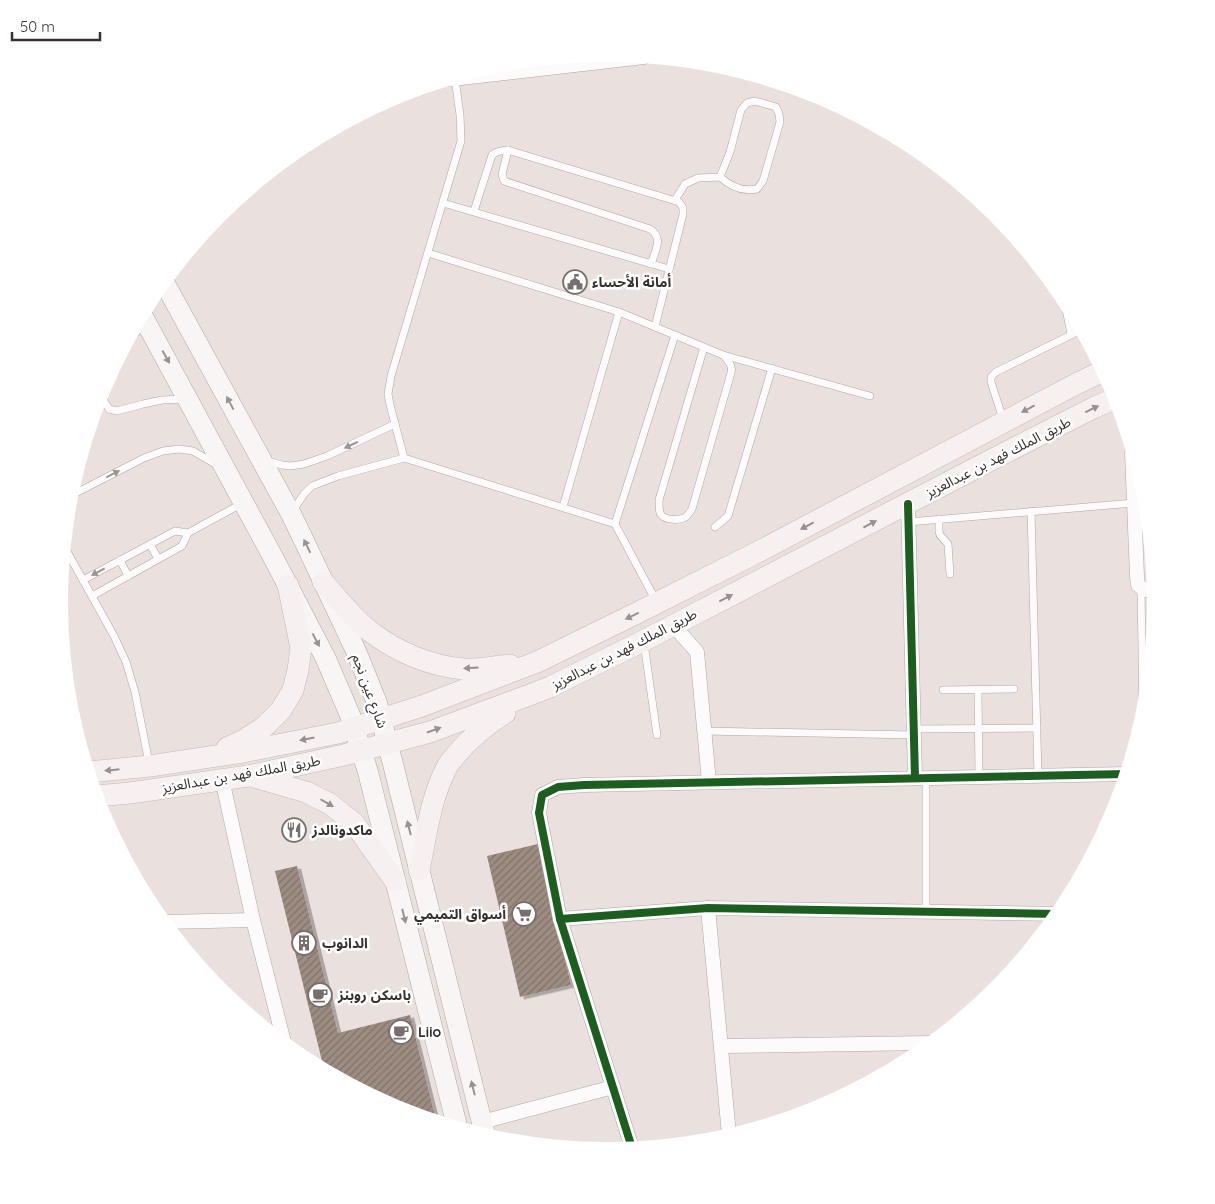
<svg xmlns="http://www.w3.org/2000/svg" width="1215" height="1204" viewBox="0 0 1215 1204" font-family="Quicksand,'Noto Sans Arabic',sans-serif">
<defs>
<pattern id="building-hatch" width="6" height="6" patternUnits="userSpaceOnUse" patternTransform="scale(1.25)"><rect width="6" height="6" fill="#9c8c81"/><path d="M-1 1l2-2M0 6l6-6M5 7l2-2" fill="none" stroke="#80736a"/></pattern>
<filter id="shadow"><feDropShadow dx="4" dy="2.5" stdDeviation="0" flood-color="#0004"/></filter>
</defs>
<rect width="100%" height="100%" fill="#eae1de"/>
<!-- building -->
<g fill="url(#building-hatch)" filter="url(#shadow)">
<path d="M538 844 571 985 520 997 487 856Z"/>
<path d="M297 866 338 1033 410 1015 436 1120 397 1108 324 1069 275 871Z"/>
</g>
<g fill="none" stroke-linecap="round" stroke-linejoin="round">
<!-- lane casing -->
<g stroke="#aea7a4" stroke-width="8">
<g id="lane">
<path d="M508 150 502 174 504 181 650 229C664 238 655 251 651 264"/>
<path d="M675 200 685 184 698 178 720 177C731 187 743 192 757 189L763 181 780 122 779 114 776 107 755 101 747 103 741 110 730 152 720 177"/>
<path d="M443 203 669 269"/>
<path d="M474 211 492 155C497 150 502 151 508 150L679 202 683 208V214L655 327"/>
<path d="M428 253 619 312 723 355C728 361 733 365 731 373L692 509C691 511 688 514 687 516 681 521 664 521 660 513 659 509 659 504 659 500L704 347"/>
<path d="M1064 299 1071 334"/>
<path d="M129 339 145 324"/>
<path d="M723 355 870 396"/>
<path d="M100 395 109 409 117 411 143 404 162 400 185 399"/>
<path d="M1003 419 991 382V377L996 372 1081 330"/>
<path d="M404 458 390 405 388 394 391 376 461 141 460 115 455 78"/>
<path d="M267 461 282 465 290 466 304 464 327 456 395 424"/>
<path d="M70 496 144 458 163 451 179 449 193 451 217 465"/>
<path d="M563 507 619 312"/>
<path d="M1031 511 1038 776"/>
<path d="M292 512 304 494 312 486 338 476 404 458 615 524 656 601"/>
<path d="M939 519V531L940 535 948 544 950 574"/>
<path d="M908 522 1146 502"/>
<path d="M615 524 675 335"/>
<path d="M715 527 728 516 772 368"/>
<path d="M150 544 158 559"/>
<path d="M65 548 114 636 126 662 135 692 149 763"/>
<path d="M120 560 128 576"/>
<path d="M83 580 175 531 188 533"/>
<path d="M1141 588 1143 715"/>
<path d="M92 596 182 546 188 533 241 504"/>
<path d="M644 643 657 735"/>
<path d="M943 690 1014 689"/>
<path d="M978 691 979 777"/>
<path d="M913 729 1037 728"/>
<path d="M704 731 914 735"/>
<path d="M926 912V778"/>
</g>
</g>
<!-- street casing -->
<g stroke="#aea7a4" stroke-width="15">
<g id="street">
<path d="M452 79 644 57"/>
<path d="M1132 453 1137 576 1138 585 1145 590H1155"/>
<path d="M908 504 915 778"/>
<path d="M673 625 697 652 709 782"/>
<path d="M222 779 253 920 284 1042"/>
<path d="M708 908 729 1135"/>
<path d="M560 919 539 813 542 795 558 787 584 785 1126 774"/>
<path d="M164 922 253 920"/>
<path d="M721 1046 930 1043"/>
<path d="M482 1122 613 1087"/>
<path d="M632 1148 560 919 708 908 1057 914"/>
</g>
</g>
<!-- secondary casing -->
<g stroke="#aea7a4" stroke-width="21">
<g id="secondary">
<path d="M164 282 291 514 306 545 356 651 377 703 393 764 485 1135"/>
<path d="M142 315 274 559 326 659 350 715 368 772 457 1126"/>
</g>
</g>
<!-- primary casing -->
<g stroke="#c5b8b8" stroke-width="22">
<g id="primary">
<path d="M323 582C338 598 353 619 371 632 397 652 430 666 464 669 477 670 496 666 510 665"/>
<path d="M227 748 244 740 264 727 281 710 293 690 298 670 301 648 288 585"/>
<path d="M89 772 150 766 243 752 338 733 422 706 537 662 633 615 754 554 1076 384 1103 371"/>
<path d="M251 776 306 792 330 804 354 823 395 881"/>
<path d="M96 796 130 793 248 776 344 755 430 732 532 694 550 687 643 641 995 458 1093 408 1116 398"/>
<path d="M419 870C426 837 430 800 446 769 448 764 452 760 455 756 469 739 486 725 505 713"/>
</g>
</g>
<!-- lane -->
<use href="#lane" stroke="#fcfafa" stroke-width="7"/>
<!-- street -->
<use href="#street" stroke="#fcfafa" stroke-width="14"/>
<!-- secondary -->
<use href="#secondary" stroke="#f9f5f5" stroke-width="20"/>
<!-- primary -->
<use href="#primary" stroke="#f6f0f0" stroke-width="21"/>
<!-- cycleway casing -->
<g stroke="#fff" stroke-width="11">
<g id="cycleway">
<path d="M908 504 915 778"/>
<path d="M560 919 539 813 542 795 558 787 584 785 1126 774"/>
<path d="M632 1148 560 919 708 908 1057 914"/>
</g>
</g>
<!-- cycleway -->
<use href="#cycleway" stroke="#1b5e20" stroke-width="8"/>
</g>
<!-- one-way arrows -->
<defs><path id="oneway-solid" d="M-6-.8H1V-3.2L6.5 0L1 3.2V.8H-6Z" transform="scale(1.25)"/></defs>
<g fill="#989392">
<use href="#oneway-solid" transform="translate(166 357) rotate(61)"/>
<use href="#oneway-solid" transform="translate(230 403) rotate(-118)"/>
<use href="#oneway-solid" transform="translate(307 546) rotate(-116)"/>
<use href="#oneway-solid" transform="translate(316 640) rotate(62)"/>
<use href="#oneway-solid" transform="translate(409 828) rotate(-104)"/>
<use href="#oneway-solid" transform="translate(404 916) rotate(76)"/>
<use href="#oneway-solid" transform="translate(473 1088) rotate(-104)"/>
</g>
<g fill="#969090">
<use href="#oneway-solid" transform="translate(1028 409) rotate(152)"/>
<use href="#oneway-solid" transform="translate(1092 409) rotate(-26)"/>
<use href="#oneway-solid" transform="translate(870 524) rotate(-28)"/>
<use href="#oneway-solid" transform="translate(807 526) rotate(152)"/>
<use href="#oneway-solid" transform="translate(726 598) rotate(-27)"/>
<use href="#oneway-solid" transform="translate(632 616) rotate(154)"/>
<use href="#oneway-solid" transform="translate(471 668) rotate(176)"/>
<use href="#oneway-solid" transform="translate(434 730) rotate(-19)"/>
<use href="#oneway-solid" transform="translate(307 739) rotate(169)"/>
<use href="#oneway-solid" transform="translate(112 770) rotate(174)"/>
<use href="#oneway-solid" transform="translate(327 803) rotate(30)"/>
</g>
<g fill="#9a9694">
<use href="#oneway-solid" transform="translate(351 445) rotate(155)"/>
<use href="#oneway-solid" transform="translate(113 474) rotate(-27)"/>
<use href="#oneway-solid" transform="translate(98 572) rotate(152)"/>
</g>
<!-- icons -->
<defs>
<g id="civic-ring" transform="scale(1.25)"><circle r="9.5" fill="#fff" stroke="#766f6c" stroke-width="1.5"/><path d="M-.6-6.5H3V-4.5H.6V-3L4-1V1h2V6H-6V1h2V-1L-.6-3ZM-1.2 2.5V6h2.4V2.5Z" fill="#766f6c"/></g>
<g id="restaurant-ring" transform="scale(1.25)"><circle r="9.5" fill="#fff" stroke="#766f6c" stroke-width="1.5"/><path d="M-5-6h1v4h1v-4h1v4h1v-4h1v5L-1.5 .5V6h-2V.5L-5-1ZM5-6V6H3V1.5H1.5Q1.5-4 5-6Z" fill="#766f6c"/></g>
<g id="supermarket-ring" transform="scale(1.25)"><circle r="9.5" fill="#fff" stroke="#766f6c" stroke-width="1.5"/><path d="M-6-5.5h2.5l.6 2H6L4.5 2H-2.5L-4.4-4H-6ZM-1.5 3.2a1.3 1.3 0 1 0 .1 0ZM3 3.2a1.3 1.3 0 1 0 .1 0Z" fill="#766f6c"/></g>
<g id="building-ring" transform="scale(1.25)"><circle r="9.5" fill="#fff" stroke="#766f6c" stroke-width="1.5"/><path d="M-4-6H4V6H1V3H-1V6H-4ZM-2.5-4.3h1.7v1.8h-1.7ZM.8-4.3h1.7v1.8H.8ZM-2.5-1h1.7V.8h-1.7ZM.8-1h1.7V.8H.8Z" fill="#766f6c"/></g>
<g id="cafe-ring" transform="scale(1.25)"><circle r="9.5" fill="#fff" stroke="#766f6c" stroke-width="1.5"/><path d="M-5.5-4.5H6V0H3Q3 3.5 0 3.5H-2.5Q-5.5 3.5-5.5 0ZM3-3.2v2h1.7v-2ZM-6 4.5H4V6H-6Z" fill="#766f6c"/></g>
</defs>
<g fill-rule="evenodd">
<use href="#civic-ring" x="575" y="282"/>
<use href="#restaurant-ring" x="294" y="830"/>
<use href="#supermarket-ring" x="524" y="914"/>
<use href="#building-ring" x="304" y="943"/>
<use href="#cafe-ring" x="320" y="995"/>
<use href="#cafe-ring" x="401" y="1032"/>
</g>
<g text-anchor="middle" dominant-baseline="central" stroke-width="5" stroke-linejoin="round" paint-order="stroke">
<!-- poi labels -->
<g font-size="14" font-weight="bold" fill="#37312f" stroke="#fff" text-anchor="start">
<text x="592" y="282">أمانة الأحساء</text>
<text x="312" y="830">ماكدونالدز</text>
<text x="506" y="914" text-anchor="end">أسواق التميمي</text>
<text x="322" y="943">الدانوب</text>
<text x="338" y="995">باسكن روبنز</text>
<text x="418" y="1032">Liio</text>
</g>
<!-- street labels -->
<g font-size="14" fill="#37312f" stroke="#fff">
<text transform="translate(998 457) rotate(-27)">طريق الملك فهد بن عبدالعزيز</text>
<text transform="translate(624 649) rotate(-27)">طريق الملك فهد بن عبدالعزيز</text>
<text transform="translate(370 691) rotate(70)">شارع عين نجم</text>
<text transform="translate(241 774) rotate(-10)">طريق الملك فهد بن عبدالعزيز</text>
</g>
</g>
<!-- crop -->
<path d="M0 0H1215V1204H0ZM607 62H608A539 539 0 0 1 1147 601V603A539 539 0 0 1 608 1142H607A539 539 0 0 1 68 603V601A539 539 0 0 1 607 62Z" fill="#fff" fill-rule="evenodd"/>
<!-- scale -->
<path d="M12 32v8h88v-8" fill="none" stroke="#37312f" stroke-width="2.5"/>
<text x="20" y="32" font-size="15" fill="#37312f" stroke="#ffffff" stroke-width="4" paint-order="stroke">50 m</text>
</svg>
